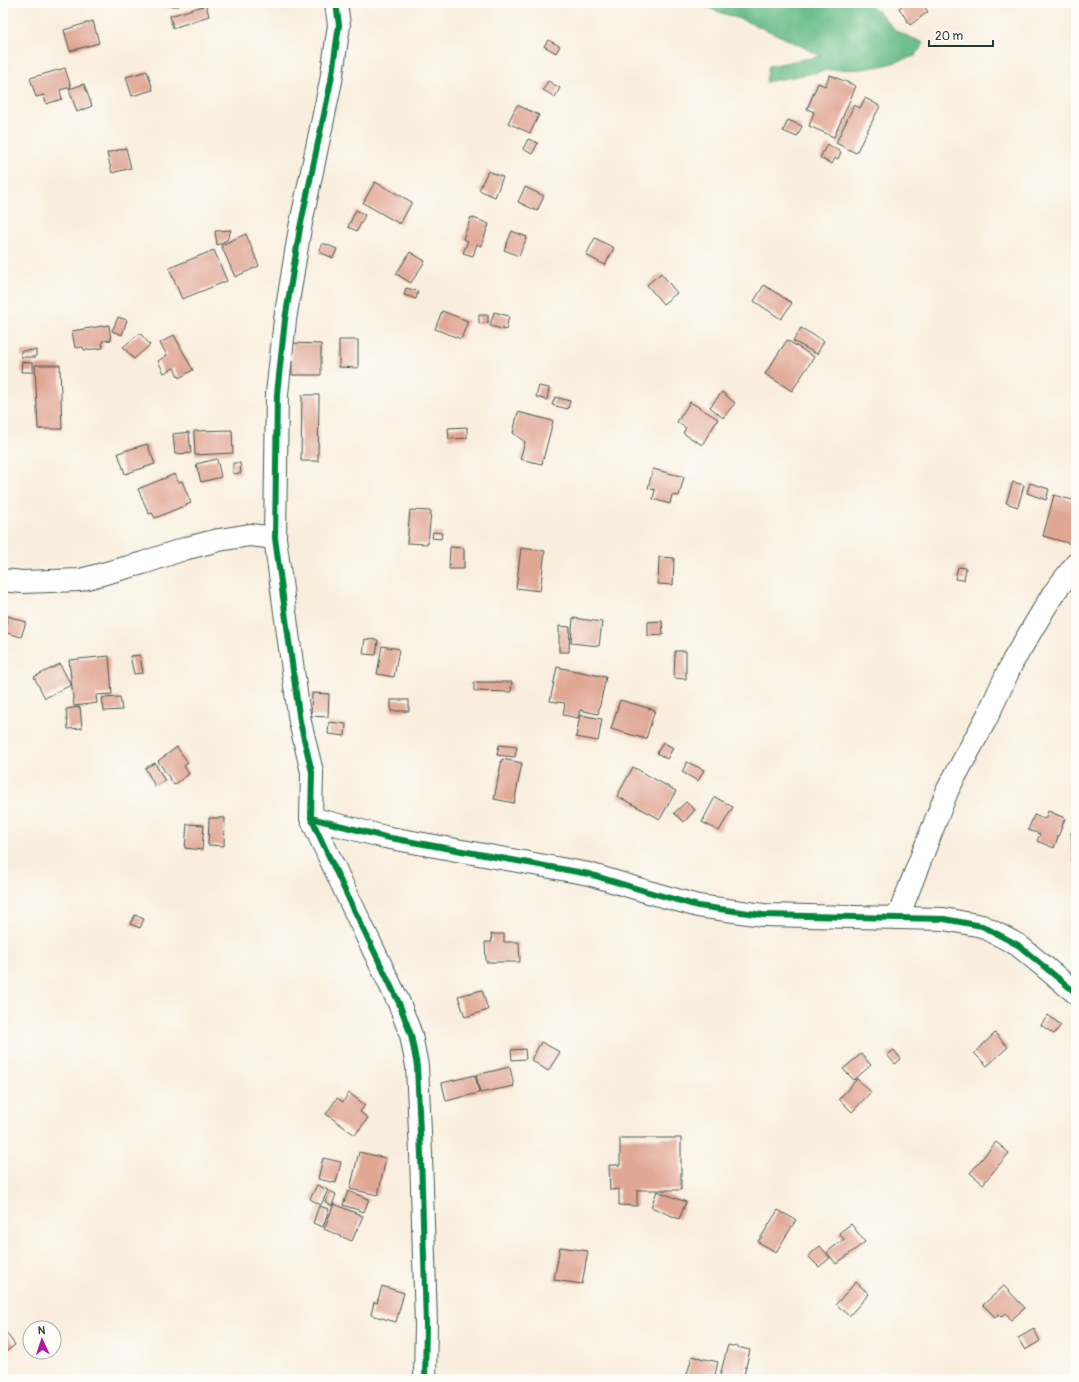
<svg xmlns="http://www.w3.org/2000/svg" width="1079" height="1382" viewBox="0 0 1079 1382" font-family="Pangolin,sans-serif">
<rect width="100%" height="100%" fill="#fdfcf7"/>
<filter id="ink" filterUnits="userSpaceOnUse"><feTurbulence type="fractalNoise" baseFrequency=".025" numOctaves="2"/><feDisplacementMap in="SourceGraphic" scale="8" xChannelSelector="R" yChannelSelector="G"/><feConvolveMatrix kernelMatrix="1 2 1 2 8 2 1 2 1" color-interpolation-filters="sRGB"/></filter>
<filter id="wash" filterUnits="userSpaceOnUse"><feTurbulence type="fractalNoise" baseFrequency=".012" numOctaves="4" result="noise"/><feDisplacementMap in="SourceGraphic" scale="16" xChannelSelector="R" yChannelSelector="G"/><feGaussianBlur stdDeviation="0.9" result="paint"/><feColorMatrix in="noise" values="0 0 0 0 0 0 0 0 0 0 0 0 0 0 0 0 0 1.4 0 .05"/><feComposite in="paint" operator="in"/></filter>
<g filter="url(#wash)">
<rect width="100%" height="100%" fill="#f9eede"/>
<!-- forest -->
<path fill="#6cbe8a" stroke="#467e5f" d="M700 3H867L880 13 896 31 924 43 915 56 886 65 863 69 829 70 766 82 769 66 821 56C796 43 770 31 743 20 729 15 713 11 700 3Z"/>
<g id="blocks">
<!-- building -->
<g fill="#e1a795">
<path d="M166 3H178L179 6H166Z"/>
<path d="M906 3H922L928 12 910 25 899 8Z"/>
<path d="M206 5 209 16 173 28 170 16Z"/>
<path d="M93 21 99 43 70 51 64 30Z"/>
<path d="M548 40 560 46 556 53 544 46Z"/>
<path d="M65 68 71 87 60 90 62 99 46 104 44 95 36 97 30 78Z"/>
<path d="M147 71 153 90 132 96 126 77Z"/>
<path d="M830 75 856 86 834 137 809 126 814 112 807 109 818 83 825 86Z"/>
<path d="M548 81 560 88 555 97 543 90Z"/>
<path d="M84 84 92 106 77 112 69 89Z"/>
<path d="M865 98 880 106 856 153 836 143 854 105 860 108Z"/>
<path d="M517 105 539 115 530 133 508 123Z"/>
<path d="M788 120 802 126 797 137 783 131Z"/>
<path d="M528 139 538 143 532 154 523 149Z"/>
<path d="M827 144 841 152 838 159 835 158 832 164 820 158Z"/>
<path d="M126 148 131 168 112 173 107 153Z"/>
<path d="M488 171 503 177 495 197 479 190Z"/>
<path d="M375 182 412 202 400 224 363 203Z"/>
<path d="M525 187 544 196 537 211 518 202Z"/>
<path d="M356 210 365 215 357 231 348 227Z"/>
<path d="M471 217 489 224 481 246 477 244 473 256 463 253 468 241 463 239Z"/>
<path d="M231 230 227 240 217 245 215 231Z"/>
<path d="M512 231 527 237 519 256 504 250Z"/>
<path d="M246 234 259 266 235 277 221 245Z"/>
<path d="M595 238 614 248 605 265 586 255Z"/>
<path d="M323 243 337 249 333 258 319 252Z"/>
<path d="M214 250 227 281 182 299 169 268Z"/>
<path d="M410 252 425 261 411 283 396 274Z"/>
<path d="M661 273 677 293 663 304 647 285Z"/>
<path d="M764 285 792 303 781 319 754 301Z"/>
<path d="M406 288 418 291 416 299 404 295Z"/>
<path d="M442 311 468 321 461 339 435 329Z"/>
<path d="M494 312 509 316 506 330 490 326Z"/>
<path d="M479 315H488V323L479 324Z"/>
<path d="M118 317 127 320 122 335 112 331Z"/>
<path d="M109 325 111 340 102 341 103 348 84 350 83 347 75 348 72 331Z"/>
<path d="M801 328 824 341 817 354 793 341Z"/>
<path d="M140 333 150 345 134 359 123 347Z"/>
<path d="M174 335 193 370 179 378 174 368 164 373 158 361 167 355 160 343Z"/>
<path d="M339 340H358V368L339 367Z"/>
<path d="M787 340 814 357 792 391 765 374Z"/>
<path d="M292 343 321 344V375H292Z"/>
<path d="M36 350V357H21V351Z"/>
<path d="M22 362 33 363V372H21Z"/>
<path d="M35 365H60L62 429H38Z"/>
<path d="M539 386 549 388 547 400 536 397Z"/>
<path d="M722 392 735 403 723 418 710 407Z"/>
<path d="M302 395H319L318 461H301Z"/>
<path d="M555 397 570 401 568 409 552 405Z"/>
<path d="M690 402 718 419 702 445 683 433 686 428 677 422Z"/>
<path d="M518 412 553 421 542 464 520 459 525 442 513 433Z"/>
<path d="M467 427V438L449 439 448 428Z"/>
<path d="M232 430 233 453 195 455 194 431Z"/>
<path d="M189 432 191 453 175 454 173 434Z"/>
<path d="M147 444 155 464 125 474 118 453Z"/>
<path d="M217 459 221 477 201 482 196 464Z"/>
<path d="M233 463H240L241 473 233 474Z"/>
<path d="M653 469 684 477 679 496 672 495 670 504 653 499 655 490 648 488Z"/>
<path d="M175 474 178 482 182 481 191 503 155 518 152 513 149 514 138 489Z"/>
<path d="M1013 482 1024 485 1018 507 1006 503Z"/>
<path d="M1030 483 1049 489 1046 500 1027 493Z"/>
<path d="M1054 495 1076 501 1075 545 1043 536Z"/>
<path d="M410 510 431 511 428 544 407 543Z"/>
<path d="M433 532 442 533 441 539 432 538Z"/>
<path d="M450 547 464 548V569H449Z"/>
<path d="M521 548 545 551 540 591 516 588Z"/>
<path d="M659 557 674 558 673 585 658 584Z"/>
<path d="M958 567 966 568 964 580 955 579Z"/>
<path d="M8 616 26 622 21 637 4 632Z"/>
<path d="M573 618 602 622 599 646 571 643Z"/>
<path d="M662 621 663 635 648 636V622Z"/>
<path d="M559 626 570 627 569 652H559Z"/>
<path d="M365 639 378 640 376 655 363 654Z"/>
<path d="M382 646 399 649 394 677 377 674Z"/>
<path d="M675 651H686V679L674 678Z"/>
<path d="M140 655 143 673 134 674 130 656Z"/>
<path d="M109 656 112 694 96 695 97 703 74 706 69 660Z"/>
<path d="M60 664 71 685 45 698 34 677Z"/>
<path d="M557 667 606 677 598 714 580 710 578 718 563 715 565 703 550 701Z"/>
<path d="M474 682H512L511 692 474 691Z"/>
<path d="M312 693 329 694 328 717 311 716Z"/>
<path d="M120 697 122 710 104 711 102 698Z"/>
<rect x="391" y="700" width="18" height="11"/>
<path d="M620 700 655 710 646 739 611 729Z"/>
<path d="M80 707 82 728 68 729 66 709Z"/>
<path d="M580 715 602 719 598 741 576 737Z"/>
<path d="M329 722 346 724 345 736 328 734Z"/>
<path d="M663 742 673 748 667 759 657 753Z"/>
<path d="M499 745 517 747 515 757 497 755Z"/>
<path d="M177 747 188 763 184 766 189 774 174 785 158 761Z"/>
<path d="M502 759 522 763 514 803 494 799Z"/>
<path d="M687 762 704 770 698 781 682 772Z"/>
<path d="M155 763 165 781 155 786 145 768Z"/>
<path d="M633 767 676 791 660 819 617 796Z"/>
<path d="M715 797 733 807 719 831 702 822Z"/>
<path d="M686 802 695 810 684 822 674 813Z"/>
<path d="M1048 811 1065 818 1054 848 1037 841 1040 834 1028 830 1034 815 1045 819Z"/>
<path d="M209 818H225L224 846 208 845Z"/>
<path d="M187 824 204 825 202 850 185 848Z"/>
<path d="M1071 832H1076V863H1073Z"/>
<path d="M135 915 144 919 140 928 130 924Z"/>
<path d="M491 934H504V942H519L520 962H486L485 942H492Z"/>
<path d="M482 990 488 1010 465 1017 458 996Z"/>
<path d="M1048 1015 1061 1025 1054 1034 1041 1025Z"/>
<path d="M995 1033 1008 1047 987 1066 974 1053Z"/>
<path d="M541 1042 560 1052 548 1071 531 1060Z"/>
<path d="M525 1049 526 1059 512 1060 511 1050Z"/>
<path d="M894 1050 901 1059 895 1064 887 1055Z"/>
<path d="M861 1054 871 1065 854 1080 843 1069Z"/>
<path d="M510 1067 514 1086 480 1093 476 1075Z"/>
<path d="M475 1075 479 1093 446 1101 442 1083Z"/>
<path d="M857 1079 871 1092 852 1112 839 1099Z"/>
<path d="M349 1093 365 1105 360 1112 368 1118 355 1135 326 1114 337 1098 343 1102Z"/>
<path d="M620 1138H681V1190H637V1206L619 1205V1189L610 1190 609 1165H620Z"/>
<path d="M996 1142 1009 1153 983 1184 970 1173Z"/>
<path d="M359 1152 386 1158 378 1195 350 1189Z"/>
<path d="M323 1158 341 1162 336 1183 318 1179Z"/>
<path d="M317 1185 328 1190 321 1205 310 1199Z"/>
<path d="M330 1191 336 1194 332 1206 325 1202Z"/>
<path d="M348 1191 369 1199 364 1212 343 1205Z"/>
<path d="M657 1191 686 1202 679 1219 651 1207Z"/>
<path d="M334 1204 363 1216 352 1241 324 1229Z"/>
<path d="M319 1206 329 1209 323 1227 313 1223Z"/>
<path d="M778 1210 796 1220 776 1252 758 1242Z"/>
<path d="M851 1224 865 1242 836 1264 827 1252 844 1239 839 1233Z"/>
<path d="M820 1246 830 1258 819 1267 808 1256Z"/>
<path d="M560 1247 588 1251 582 1284 554 1280Z"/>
<path d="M856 1282 869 1294 849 1316 836 1304Z"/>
<path d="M382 1286 404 1293 396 1322 371 1315 374 1302 377 1303Z"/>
<path d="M1004 1286 1025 1308 1011 1320 1006 1313 1002 1317 999 1314 995 1317 983 1305Z"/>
<path d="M3 1328 15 1345 3 1354Z"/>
<path d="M1034 1329 1040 1341 1025 1350 1018 1338Z"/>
<path d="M728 1345 750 1350 743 1379H719Z"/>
<path d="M692 1356 718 1362 714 1379 686 1378Z"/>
</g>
</g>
</g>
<g filter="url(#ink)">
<use href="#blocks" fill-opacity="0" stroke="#40584e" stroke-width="1"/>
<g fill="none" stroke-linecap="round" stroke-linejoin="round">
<!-- minor casing -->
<g stroke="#40584e" stroke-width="24">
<g id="minor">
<path d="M336 3 339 25 331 81 300 228 285 320 277 394 275 538 300 722 312 772 311 818 385 837 589 874 645 891 698 906 763 915 944 919 982 926 1018 945 1076 993"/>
<path d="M3 580 22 582 80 580 143 563 187 548 219 540 250 535 275 538"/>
<path d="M311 818 348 897 399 1003 411 1035 417 1066 421 1154 426 1325 425 1379"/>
<path d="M898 917 948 789 987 717 1013 661 1053 594 1076 564"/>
</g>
</g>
<!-- minor -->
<use href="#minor" stroke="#fff" stroke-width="22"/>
<!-- cycleway casing -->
<g stroke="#fdfcf7" stroke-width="8">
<g id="cycleway">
<path d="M336 3 339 25 331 81 300 228 285 320 277 394 275 538 300 722 312 772 311 818 385 837 589 874 645 891 698 906 763 915 944 919 982 926 1018 945 1076 993"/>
<path d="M311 818 348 897 399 1003 411 1035 417 1066 421 1154 426 1325 425 1379"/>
</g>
</g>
<!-- cycleway -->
<use href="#cycleway" stroke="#00873e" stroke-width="6"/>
</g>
</g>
<!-- margin -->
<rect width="1079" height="1382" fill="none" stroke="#fdfcf7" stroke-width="16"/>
<!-- north arrow -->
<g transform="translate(42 1340) rotate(357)"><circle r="19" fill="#fdfcf7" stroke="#a4b0a9"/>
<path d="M0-3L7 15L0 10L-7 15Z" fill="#b5179e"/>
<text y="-6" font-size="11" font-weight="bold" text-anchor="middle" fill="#1f3d34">N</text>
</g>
<!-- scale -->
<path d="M929 40v6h64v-6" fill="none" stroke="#1f3d34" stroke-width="2"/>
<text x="935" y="40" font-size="12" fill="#1f3d34" stroke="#fdfcf7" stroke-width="3" paint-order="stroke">20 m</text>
</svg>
